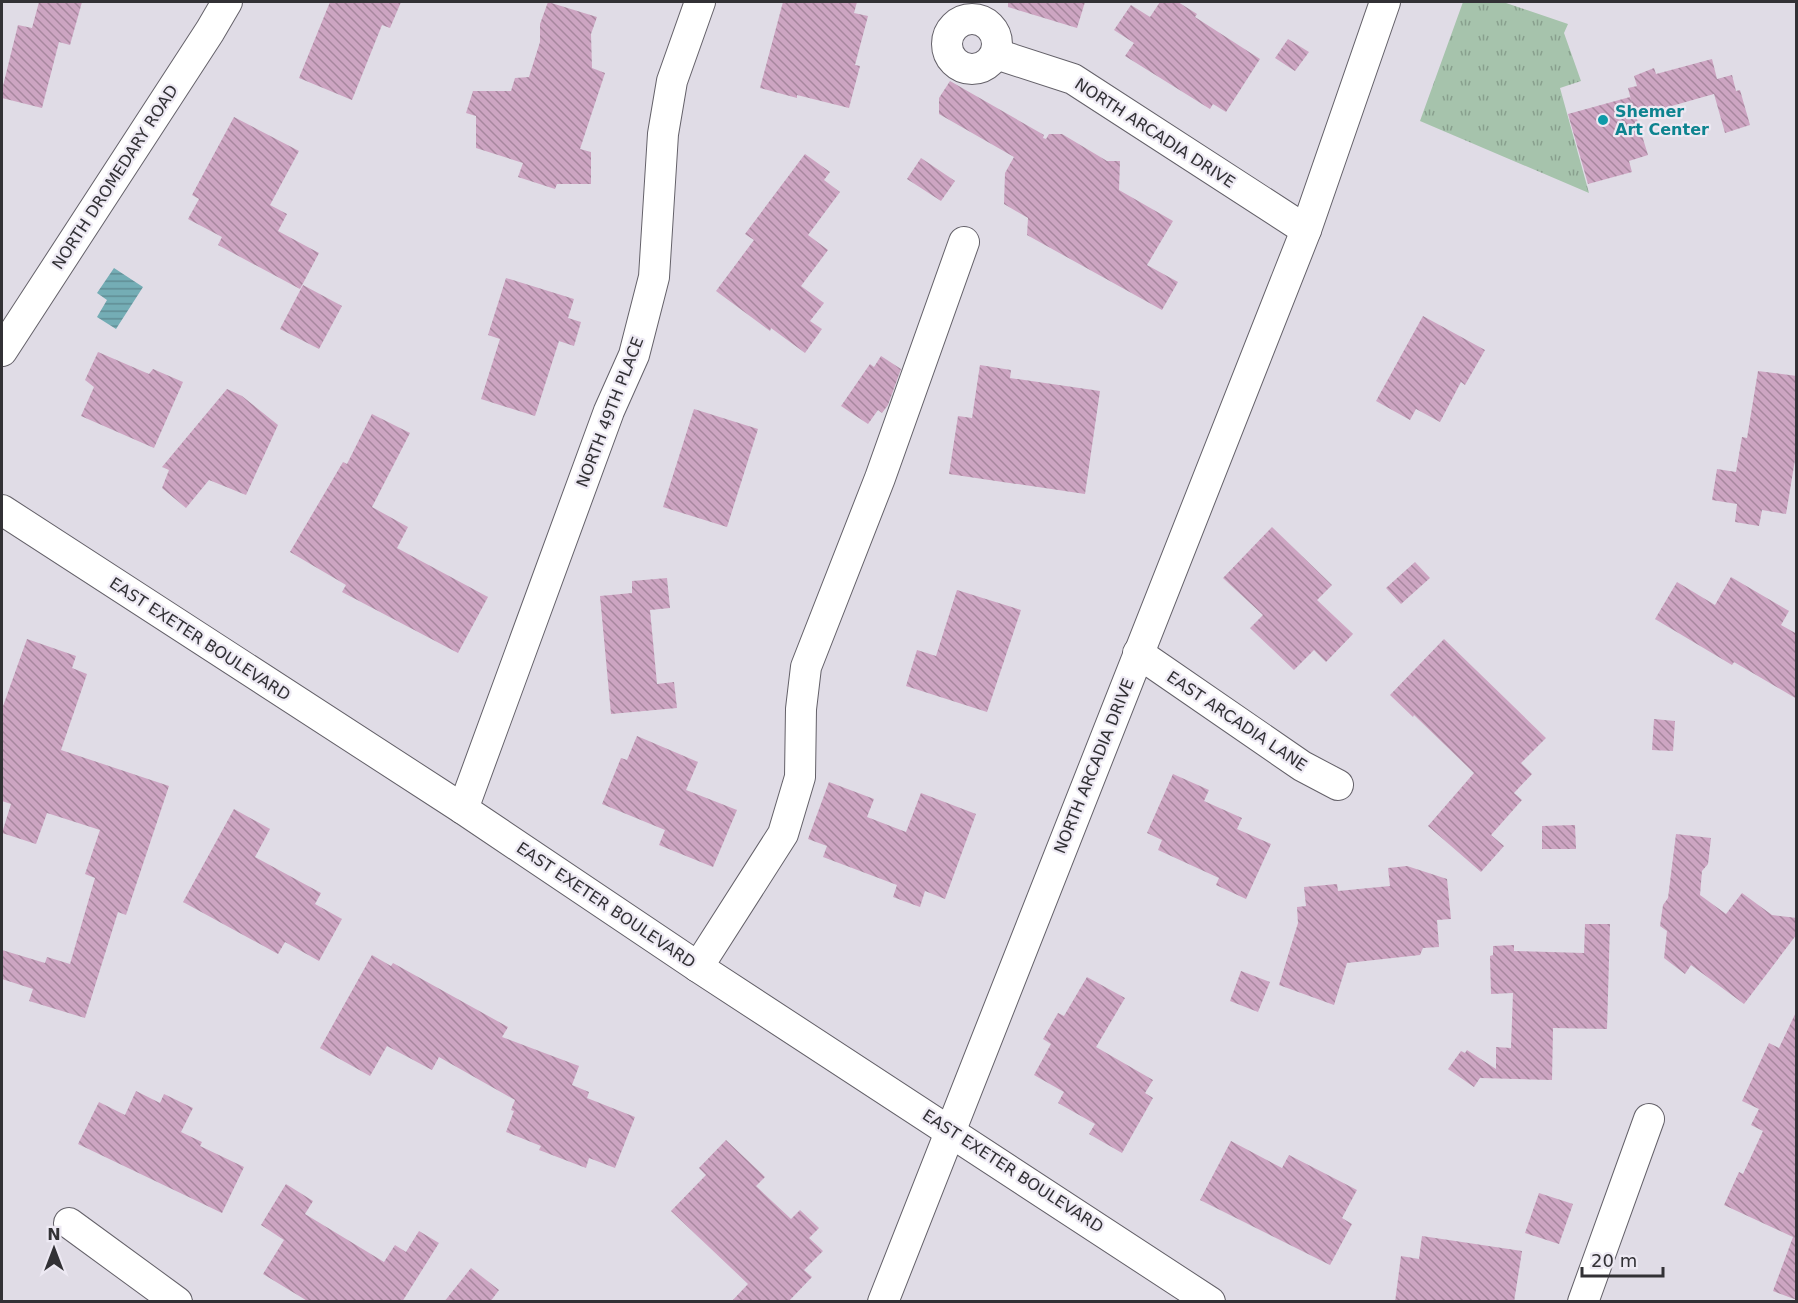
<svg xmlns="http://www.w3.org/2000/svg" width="1798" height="1303" viewBox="0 0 1798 1303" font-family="'DejaVu Sans',sans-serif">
<defs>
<pattern id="grass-tufts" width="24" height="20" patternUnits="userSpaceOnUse" patternTransform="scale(1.5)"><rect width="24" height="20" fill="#a6c3ac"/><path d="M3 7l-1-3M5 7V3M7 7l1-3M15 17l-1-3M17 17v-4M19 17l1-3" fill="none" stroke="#889f8d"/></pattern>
<pattern id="water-rules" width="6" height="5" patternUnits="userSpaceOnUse" patternTransform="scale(1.5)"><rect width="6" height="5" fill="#74adb5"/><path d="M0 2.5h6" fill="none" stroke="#608d94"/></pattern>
<pattern id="building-back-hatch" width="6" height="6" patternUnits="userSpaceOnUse" patternTransform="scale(1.5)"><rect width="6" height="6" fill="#cda5c2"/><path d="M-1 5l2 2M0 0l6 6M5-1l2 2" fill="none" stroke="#a7879e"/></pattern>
</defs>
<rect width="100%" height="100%" fill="#e0dce6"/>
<!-- grass -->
<path fill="url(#grass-tufts)" d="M1463 2H1503L1568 24 1564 33 1581 81 1560 88 1589 193 1420 121Z"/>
<!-- water -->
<path fill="url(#water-rules)" d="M114 268 143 287 116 329 97 317 107 300 97 293Z"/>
<!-- building -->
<g fill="url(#building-back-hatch)">
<path d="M39 2H82L70 45 59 42 42 108 2 98V90L18 25 32 28Z"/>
<path d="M330 2H401L390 28 382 25 352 100 299 78Z"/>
<path d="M548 2 597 17 591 34 592 68 605 73 580 149 591 152V184H557L555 189 518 177 523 163 476 148V116L466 113 473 91H511L515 78 529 77 540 42V24Z"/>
<path d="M783 2H857L854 13 868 16 855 65 860 66 849 108 797 95V98L760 88Z"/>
<path d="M1008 2H1085L1077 28 1008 7Z"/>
<path d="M1160 2H1178L1197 14 1195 17 1260 59 1226 112 1213 104 1210 109 1125 56 1134 43 1114 30 1131 5 1150 17Z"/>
<path d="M1288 39 1309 52 1295 71 1275 58Z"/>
<path d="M1712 59 1717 79 1732 75 1736 91 1740 90 1750 125 1725 133 1714 94 1636 116 1648 155 1629 161 1632 172 1588 184 1568 114 1630 97 1634 112 1628 88 1637 86 1634 76 1654 68 1656 74Z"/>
<path d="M950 81 1044 135 1043 138 1046 139 1049 134H1062L1107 161H1120L1119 190 1173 221 1147 265 1178 282 1162 310 1027 235 1028 218 1004 204 1005 173 1014 157 939 114V98Z"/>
<path d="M234 117 299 151 270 205 287 214 278 231 319 253 300 289 218 245 222 237 188 219 199 199 192 195Z"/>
<path d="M805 154 830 172 824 180 840 192 808 235 828 250 801 286 824 303 810 321 822 329 805 353 771 328 770 331 716 291 754 240 745 234Z"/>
<path d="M921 158 955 181 941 201 907 179Z"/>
<path d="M506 278 574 299 568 318 581 322 574 346 559 341 535 416 481 399 500 339 488 335Z"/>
<path d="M303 285 342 306 319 349 280 329Z"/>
<path d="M1423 316 1485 350 1465 385 1461 382 1440 422 1416 409 1410 420 1376 401Z"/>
<path d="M98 352 149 374 153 369 183 382 154 448 81 416 94 387 85 380Z"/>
<path d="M881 356 901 369 888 405 882 413 878 410 868 424 841 406 870 364 874 367Z"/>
<path d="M980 365 1011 370 1010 378 1100 391 1085 494 949 474 958 416 972 418Z"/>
<path d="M1758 371 1797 376V448L1786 514 1762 510 1759 526 1735 522 1737 504 1712 500 1717 469 1736 472 1742 437 1747 438Z"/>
<path d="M227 389 242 396 278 425 246 495 209 480 186 508 162 488 169 470 162 467Z"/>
<path d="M694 409 758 429 727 527 663 507Z"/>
<path d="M372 414 410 433 372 507 408 527 397 548 488 597 458 653 342 592 346 585 290 552 343 462 347 464Z"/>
<path d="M1272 527 1332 585 1317 600 1353 634 1326 662 1314 650 1294 670 1250 628 1263 615 1223 578Z"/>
<path d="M1415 562 1430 578 1401 604 1386 588Z"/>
<path d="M1731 577 1789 611 1781 625 1797 634V699L1734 662 1732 665 1655 619 1677 582 1715 605Z"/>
<path d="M667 578 670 608 650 610 657 684 674 682 677 708 611 714 600 596 632 593V581Z"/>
<path d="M957 590 1021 610 987 712 906 686 917 650 936 656Z"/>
<path d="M27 639 76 656 72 668 87 674 61 750 169 786 126 915 118 912 85 1018 29 1001 33 989 2 979V950L45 963 47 957 70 964 95 878 85 874 100 830 47 813 36 844 2 833 11 804 2 801V709Z"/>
<path d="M1444 639 1546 738 1521 763 1532 774 1514 793 1522 800 1491 835 1504 846 1481 872 1428 826 1474 773 1414 715 1413 717 1390 695Z"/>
<path d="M1654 719 1675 721 1673 751 1652 750Z"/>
<path d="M637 736 698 762 686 790 737 810 713 867 659 845 665 830 602 804 621 758 627 760Z"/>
<path d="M1173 774 1209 790 1204 801 1242 818 1237 829 1271 844 1246 899 1216 885 1219 878 1158 850 1162 840 1147 833Z"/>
<path d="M829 782 874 799 867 817 906 832 921 793 976 814 945 899 925 891 920 907 893 897 897 885 823 857 827 846 808 839Z"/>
<path d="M234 809 270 829 255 857 321 893 315 904 342 919 319 961 285 942 278 954 183 902Z"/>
<path d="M1575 825 1576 849H1542V826Z"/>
<path d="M1676 834 1711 838 1708 864 1702 871 1700 895 1726 914 1742 893 1772 915 1797 918V934L1744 1004 1691 965 1685 974 1664 958 1667 931 1660 926 1663 905 1668 898Z"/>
<path d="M1407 866 1447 879 1451 919 1437 920 1439 947 1423 948 1420 955 1347 963 1334 1005 1279 985 1298 923 1297 907 1306 906 1304 887 1337 884 1338 891 1390 886 1388 868Z"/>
<path d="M1585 924H1610L1607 1029 1553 1028 1552 1080 1480 1078 1474 1087 1448 1069 1461 1051 1465 1053 1467 1050 1496 1069V1047L1511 1048 1513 993 1491 994 1490 956 1493 955V946L1514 945V951L1584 953Z"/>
<path d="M372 955 391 966 393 963 508 1027 502 1037 579 1066 572 1085 589 1092 587 1098 635 1117 615 1168 589 1158 586 1168 539 1150 541 1146 506 1132 514 1111 511 1110 515 1100 439 1057 432 1070 387 1046 370 1076 320 1048Z"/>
<path d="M1241 971 1270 982 1258 1012 1230 1001Z"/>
<path d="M1087 977 1125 998 1096 1047 1153 1080 1145 1093 1153 1098 1122 1153 1089 1134 1095 1124 1058 1103 1064 1092 1034 1075 1051 1044 1043 1039 1058 1013 1064 1016Z"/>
<path d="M1797 1010V1300L1773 1291 1793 1237 1724 1205 1739 1172 1743 1174 1763 1131 1751 1125 1759 1109 1742 1101 1769 1043 1779 1048Z"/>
<path d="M136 1091 160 1103 164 1094 193 1108 181 1132 202 1142 200 1146 244 1167 222 1213 78 1144 99 1102 125 1115Z"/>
<path d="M726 1140 765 1177 756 1186 791 1219 800 1210 819 1228 809 1238 823 1251 804 1270 812 1277 788 1302H731L748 1284 671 1211 706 1175 699 1168Z"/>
<path d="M1231 1141 1282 1168 1289 1155 1357 1190 1342 1218 1352 1224 1330 1265 1200 1200Z"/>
<path d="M286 1184 313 1201 305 1214 384 1262 395 1245 406 1252 419 1231 439 1243 402 1302H309L263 1274 284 1240 261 1225Z"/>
<path d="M1539 1193 1573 1204 1559 1244 1525 1233Z"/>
<path d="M1422 1236 1522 1251 1514 1302H1395L1401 1256 1419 1259Z"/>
<path d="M471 1268 499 1290 490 1302H444Z"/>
</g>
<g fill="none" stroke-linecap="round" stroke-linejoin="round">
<!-- minor casing -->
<g stroke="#646169" stroke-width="32">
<g id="minor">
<circle cx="972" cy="44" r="25"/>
<path d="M996 54 1073 79 1306 230"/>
<path d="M2 351 210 31 227 2"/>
<path d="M2 510 463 809 698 967 1210 1302"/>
<path d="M1138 653 1302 766 1338 785"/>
<path d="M463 809 609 411 634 355 654 277 663 134 672 81 700 2"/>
<path d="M698 967 783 834 800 777 801 709 806 667 880 478 964 242"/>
<path d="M69 1223 177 1302"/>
<path d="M883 1302 1306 230 1385 2"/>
<path d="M1583 1302 1649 1119"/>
</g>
</g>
<!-- minor -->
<use href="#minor" stroke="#fff" stroke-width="30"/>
</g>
<!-- markers -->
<circle fill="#0f9aa8" stroke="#ede9f3" stroke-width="2" cx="1603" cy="120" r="6"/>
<g text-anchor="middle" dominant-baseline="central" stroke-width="4.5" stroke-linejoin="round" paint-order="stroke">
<!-- culture labels -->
<g font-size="16" font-weight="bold" fill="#0d838f" stroke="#ede9f3" text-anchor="start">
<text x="1615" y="111">Shemer<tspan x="1615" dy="18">Art Center</tspan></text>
</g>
<!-- street labels -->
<g font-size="16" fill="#323135" stroke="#ede9f3">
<text transform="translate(1155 133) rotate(33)">NORTH ARCADIA DRIVE</text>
<text transform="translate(115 177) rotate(-57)">NORTH DROMEDARY ROAD</text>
<text transform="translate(610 412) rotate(-69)">NORTH 49TH PLACE</text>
<text transform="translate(200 639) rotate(33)">EAST EXETER BOULEVARD</text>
<text transform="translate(1237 721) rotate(34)">EAST ARCADIA LANE</text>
<text transform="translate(1094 766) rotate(-68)">NORTH ARCADIA DRIVE</text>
<text transform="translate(606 905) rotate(34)">EAST EXETER BOULEVARD</text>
<text transform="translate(1013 1171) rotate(33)">EAST EXETER BOULEVARD</text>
</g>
</g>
<!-- border -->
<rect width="1798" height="1303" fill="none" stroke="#323135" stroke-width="6"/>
<!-- north arrow -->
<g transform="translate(54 1249)" stroke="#ede9f3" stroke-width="4.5" paint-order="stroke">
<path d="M0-4.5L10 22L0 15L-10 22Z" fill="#323135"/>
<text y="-9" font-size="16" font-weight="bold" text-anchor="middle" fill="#323135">N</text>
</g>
<!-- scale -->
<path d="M1582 1267v9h81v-9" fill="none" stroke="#323135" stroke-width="3"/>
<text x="1591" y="1267" font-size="18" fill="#323135" stroke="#ede9f3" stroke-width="4.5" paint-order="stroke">20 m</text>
</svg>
